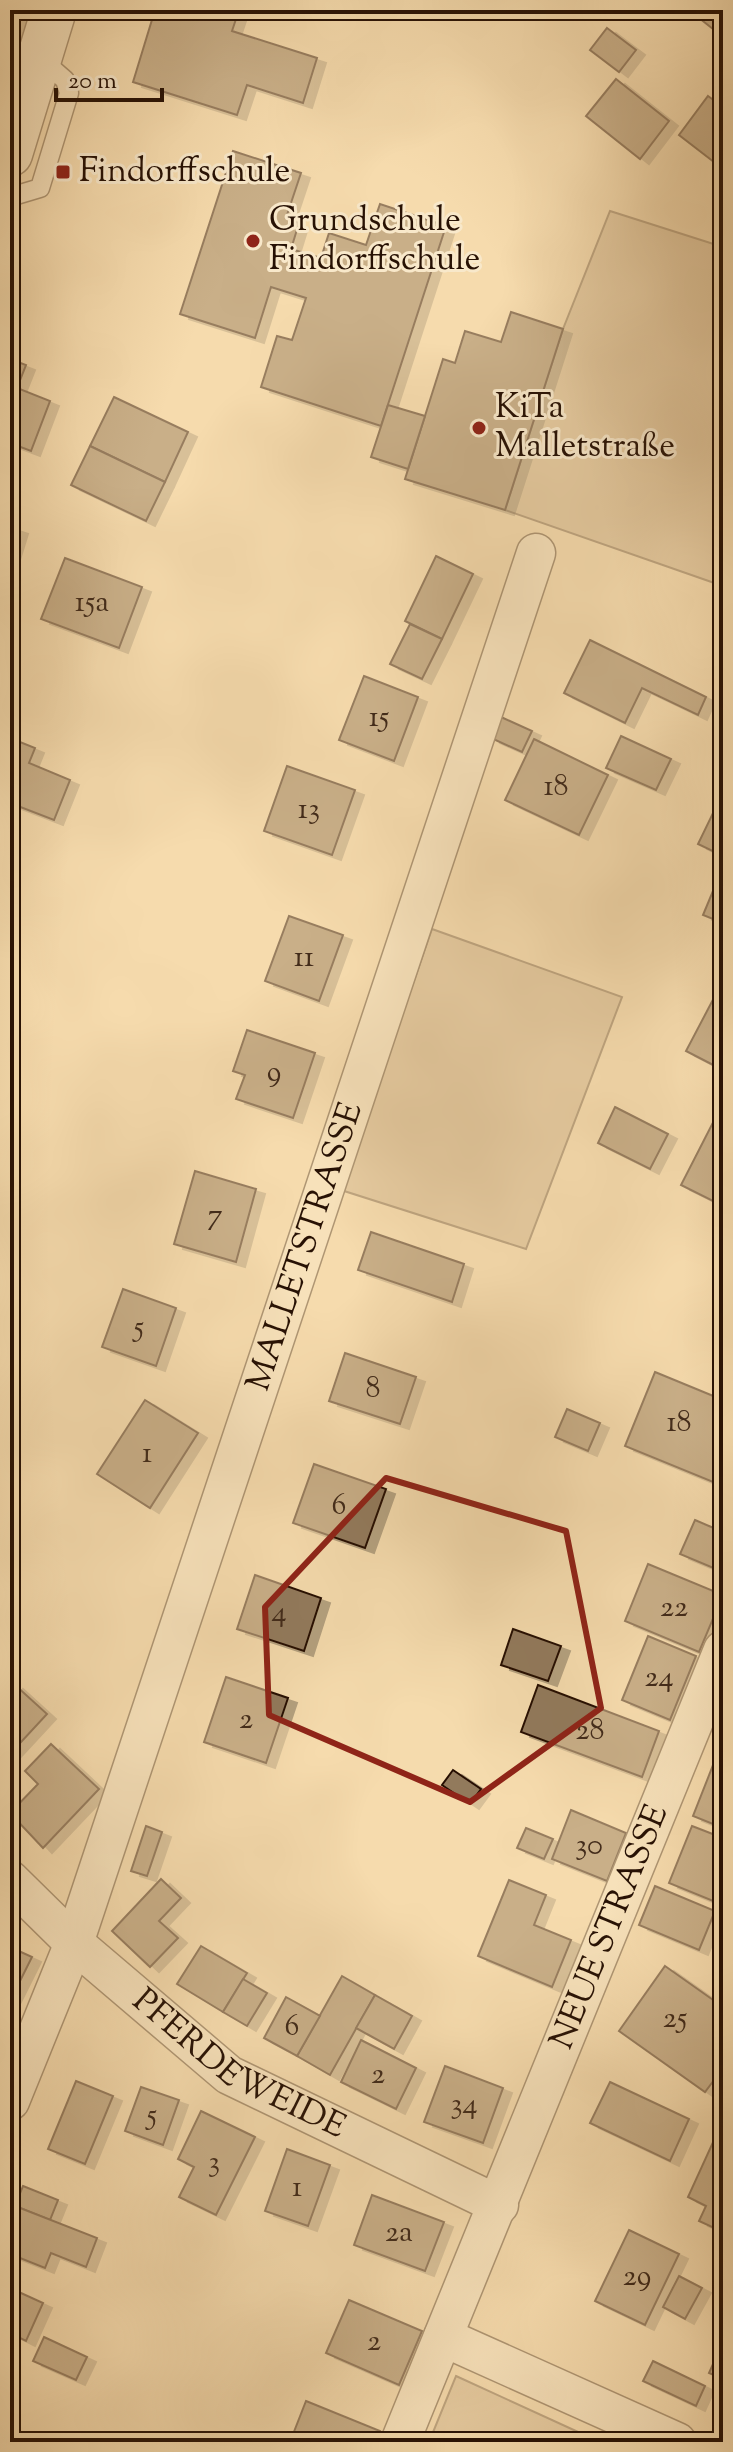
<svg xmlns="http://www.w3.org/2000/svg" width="733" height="2452" viewBox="0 0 733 2452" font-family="'Sorts Mill Goudy',serif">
<defs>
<filter id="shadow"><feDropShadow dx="9" dy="5" stdDeviation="0" flood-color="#0004"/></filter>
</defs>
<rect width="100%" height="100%" fill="#f5dbad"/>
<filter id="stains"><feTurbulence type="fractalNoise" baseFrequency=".0025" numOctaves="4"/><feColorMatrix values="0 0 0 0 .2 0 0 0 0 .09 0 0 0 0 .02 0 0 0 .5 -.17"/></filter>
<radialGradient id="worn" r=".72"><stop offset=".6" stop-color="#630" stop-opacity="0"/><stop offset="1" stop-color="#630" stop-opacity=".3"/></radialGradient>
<!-- green -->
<g fill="#d2b990" stroke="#7c654a" stroke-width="2">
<path d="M610 211 723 247V586L505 510 563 329Z"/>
<path d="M432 929 622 997 526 1249 341 1190Z"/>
<path d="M456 2376 600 2442H429Z"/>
</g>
<!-- building -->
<g fill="#927a5c" stroke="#271104" stroke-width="2" filter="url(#shadow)">
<path d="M10 10H23L10 48Z"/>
<path d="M155 10 184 15 186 10 213 13 214 10H239L232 31 317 58 303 103 247 85 237 115 133 82Z"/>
<path d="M689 10H723V37Z"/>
<path d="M607 28 636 50 619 72 590 50Z"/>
<path d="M616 79 669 121 640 159 586 116Z"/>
<path d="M708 96 723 107V169L679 135Z"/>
<path d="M233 151 301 173 286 218 299 223 291 249 321 258 329 233 366 245 380 204 446 226 381 426 261 387 277 336 292 340 306 298 271 287 255 338 180 314Z"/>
<path d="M511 312 563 329 505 510 405 479 443 359 455 363 465 331 501 342Z"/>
<path d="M10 359 26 365 17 388 50 401 31 451 10 443Z"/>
<path d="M114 397 188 432 165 482 90 446Z"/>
<path d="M388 405 425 416 408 469 371 457Z"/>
<path d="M90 446 165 482 146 521 71 485Z"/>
<path d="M10 526 19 529 10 558Z"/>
<path d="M436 556 473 574 442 639 405 621Z"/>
<path d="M65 558 142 587 119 648 41 619Z"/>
<path d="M410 624 442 639 422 679 390 664Z"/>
<path d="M590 640 706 697 698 715 642 688 625 723 564 693Z"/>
<path d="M364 676 418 697 394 761 339 740Z"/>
<path d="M501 717 532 731 522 752 491 738Z"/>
<path d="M621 736 671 759 656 790 606 768Z"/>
<path d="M10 738 35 748 29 763 70 780 54 820 10 803Z"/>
<path d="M534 739 608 775 579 835 505 800Z"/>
<path d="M287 766 355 790 332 855 264 831Z"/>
<path d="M714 811 723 815V856L698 844Z"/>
<path d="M723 867V923L703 915Z"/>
<path d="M289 916 343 935 319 1001 265 981Z"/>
<path d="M716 994 723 998V1070L686 1051Z"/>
<path d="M247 1030 315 1053 293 1118 236 1099 245 1075 233 1071Z"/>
<path d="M723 1103V1196L719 1204 681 1185Z"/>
<path d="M615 1107 668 1134 650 1169 598 1143Z"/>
<path d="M195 1171 256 1189 236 1262 174 1244Z"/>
<path d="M371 1232 464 1264 452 1302 358 1270Z"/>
<path d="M123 1289 176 1308 156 1366 102 1347Z"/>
<path d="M345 1353 416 1377 400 1424 329 1401Z"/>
<path d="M655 1372 723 1400V1471L718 1484 625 1446Z"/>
<path d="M145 1400 198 1433 150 1508 97 1474Z"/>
<path d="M567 1409 600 1423 588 1451 555 1437Z"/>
<path d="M314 1464 386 1489 365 1548 293 1523Z"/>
<path d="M695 1520 723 1532V1572L680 1554Z"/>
<path d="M648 1564 723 1595 699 1652 625 1621Z"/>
<path d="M255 1575 321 1598 304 1651 237 1629Z"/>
<path d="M513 1629 561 1646 548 1681 501 1665Z"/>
<path d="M648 1636 696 1656 670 1720 622 1700Z"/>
<path d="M226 1677 288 1698 266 1763 204 1742Z"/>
<path d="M14 1684 47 1714 10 1754V1689Z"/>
<path d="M538 1685 659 1731 642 1777 521 1732Z"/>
<path d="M51 1744 99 1789 43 1848 10 1813 38 1784 25 1771Z"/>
<path d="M717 1755 723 1758V1828L693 1816Z"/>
<path d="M453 1770 481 1789 470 1804 442 1785Z"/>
<path d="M571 1810 626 1833 607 1881 552 1859Z"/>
<path d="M146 1826 162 1832 147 1876 131 1871Z"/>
<path d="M692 1826 723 1838V1905L669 1883Z"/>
<path d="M526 1828 553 1839 544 1859 517 1848Z"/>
<path d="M161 1879 181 1898 159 1921 178 1938 150 1967 112 1931Z"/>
<path d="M509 1880 546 1895 534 1925 571 1940 552 1987 478 1956Z"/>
<path d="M655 1886 715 1911 699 1950 639 1925Z"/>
<path d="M201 1946 247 1973 223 2012 177 1984Z"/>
<path d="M10 1947 32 1957 10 2001Z"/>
<path d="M665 1966 723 2007V2068L705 2092 619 2031Z"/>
<path d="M342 1976 375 1995 330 2075 297 2056Z"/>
<path d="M243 1979 267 1993 247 2026 223 2012Z"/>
<path d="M375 1995 412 2016 394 2049 356 2028Z"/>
<path d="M286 1997 320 2016 297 2056 264 2038Z"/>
<path d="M361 2040 416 2068 396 2109 341 2082Z"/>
<path d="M445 2066 503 2088 483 2143 424 2122Z"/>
<path d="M76 2081 113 2096 85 2164 48 2149Z"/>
<path d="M610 2082 689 2119 670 2161 590 2123Z"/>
<path d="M141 2087 179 2100 163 2145 125 2131Z"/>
<path d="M201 2111 255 2137 216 2215 179 2197 194 2167 178 2159Z"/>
<path d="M714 2140 723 2144V2232L699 2221 706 2206 688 2197Z"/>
<path d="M287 2149 330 2165 308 2226 265 2211Z"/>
<path d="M23 2186 58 2200 50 2220 15 2206Z"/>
<path d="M372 2195 444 2222 425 2271 354 2245Z"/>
<path d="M15 2206 97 2238 86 2267 51 2253 45 2268 10 2254V2219Z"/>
<path d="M629 2230 679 2254 645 2325 595 2301Z"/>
<path d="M679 2276 702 2288 685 2319 663 2307Z"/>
<path d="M10 2288 43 2303 26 2341 10 2333Z"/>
<path d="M349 2300 422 2331 399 2385 326 2353Z"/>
<path d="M44 2337 87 2357 76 2380 33 2361Z"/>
<path d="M723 2342V2379L709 2373Z"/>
<path d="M653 2361 705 2386 696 2406 643 2381Z"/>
<path d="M306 2401 380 2431 375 2442H290Z"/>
</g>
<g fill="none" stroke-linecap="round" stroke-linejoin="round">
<!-- service casing -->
<g stroke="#5a442e" stroke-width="21">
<path id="service" d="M10 197 40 188 69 93 65 80 41 59"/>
</g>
<!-- minor casing -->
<g stroke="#5a442e" stroke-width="41">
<g id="minor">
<path id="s1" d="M10 1880 74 1943 229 2075 499 2205"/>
<path id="s2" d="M10 2101 74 1943 536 553"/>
<path d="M443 2337 677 2442"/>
<path id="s3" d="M400 2442 723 1650"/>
</g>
</g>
<!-- tertiary casing -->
<g stroke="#5a442e" stroke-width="47">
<path id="tertiary" d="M10 154 54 10"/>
</g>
<!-- service -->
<use href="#service" stroke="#f8e8ca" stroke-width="18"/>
<!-- minor -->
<use href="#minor" stroke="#f8e8ca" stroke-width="38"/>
<!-- tertiary -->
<use href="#tertiary" stroke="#f8e8ca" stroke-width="44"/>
</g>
<!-- marked area -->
<path d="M0 0H733V2452H0ZM386 1478 566 1531 601 1708 470 1802 269 1715 265 1607Z" fill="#f5dbad" fill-opacity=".55" fill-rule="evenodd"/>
<path fill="none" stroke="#8f2418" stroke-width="6" stroke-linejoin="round" d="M386 1478 566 1531 601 1708 470 1802 269 1715 265 1607Z"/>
<!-- markers -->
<g fill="#8f2418" stroke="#f8e8ca" stroke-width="3">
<rect x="55" y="164" width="16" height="16" rx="4"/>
<circle cx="253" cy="241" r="8"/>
<circle cx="479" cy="428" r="8"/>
</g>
<g text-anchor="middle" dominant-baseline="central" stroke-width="6" stroke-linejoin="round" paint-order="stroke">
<!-- number labels -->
<g font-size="30" fill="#422b1a">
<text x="92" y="603">15a</text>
<text x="379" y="718">15</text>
<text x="556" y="787">18</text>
<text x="309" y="810">13</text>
<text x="304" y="958">11</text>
<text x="274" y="1073">9</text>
<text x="215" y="1216">7</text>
<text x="139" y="1328">5</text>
<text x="373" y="1389">8</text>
<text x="679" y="1423">18</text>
<text x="147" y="1454">1</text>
<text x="339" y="1506">6</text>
<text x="674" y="1608">22</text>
<text x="279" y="1613">4</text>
<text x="659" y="1678">24</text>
<text x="246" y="1720">2</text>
<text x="590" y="1731">28</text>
<text x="589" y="1846">30</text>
<text x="675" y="2019">25</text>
<text x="292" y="2027">6</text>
<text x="378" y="2075">2</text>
<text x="464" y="2105">34</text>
<text x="152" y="2116">5</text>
<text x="214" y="2163">3</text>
<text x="297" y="2188">1</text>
<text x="399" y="2233">2a</text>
<text x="637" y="2277">29</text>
<text x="374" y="2342">2</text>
</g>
<!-- poi labels -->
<g font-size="34" fill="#271104" stroke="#f8e8ca" text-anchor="start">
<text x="79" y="172">Findorffschule</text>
<text x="269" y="221">Grundschule<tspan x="269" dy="39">Findorffschule</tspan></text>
<text x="495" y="408">KiTa<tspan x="495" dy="39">Malletstraße</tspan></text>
</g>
<!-- street labels -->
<g font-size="34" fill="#271104" stroke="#f8e8ca">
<text stroke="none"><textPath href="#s2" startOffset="904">MALLETSTRASSE</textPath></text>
<text stroke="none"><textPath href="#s3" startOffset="556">NEUE STRASSE</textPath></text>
<text stroke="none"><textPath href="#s1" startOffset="296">PFERDEWEIDE</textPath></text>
</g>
</g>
<!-- margin -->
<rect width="733" height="2452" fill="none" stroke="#f5dbad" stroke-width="40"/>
<rect x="12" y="12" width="709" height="2428" fill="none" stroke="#271104" stroke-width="4"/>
<rect x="20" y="20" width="693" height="2412" fill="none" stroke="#271104" stroke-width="2"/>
<!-- scale -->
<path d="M56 88v12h106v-12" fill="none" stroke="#271104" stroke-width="4"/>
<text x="68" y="88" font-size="24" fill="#271104" stroke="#f8e8ca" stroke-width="6" paint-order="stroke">20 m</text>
<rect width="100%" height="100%" filter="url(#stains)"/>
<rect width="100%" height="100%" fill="url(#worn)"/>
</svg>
